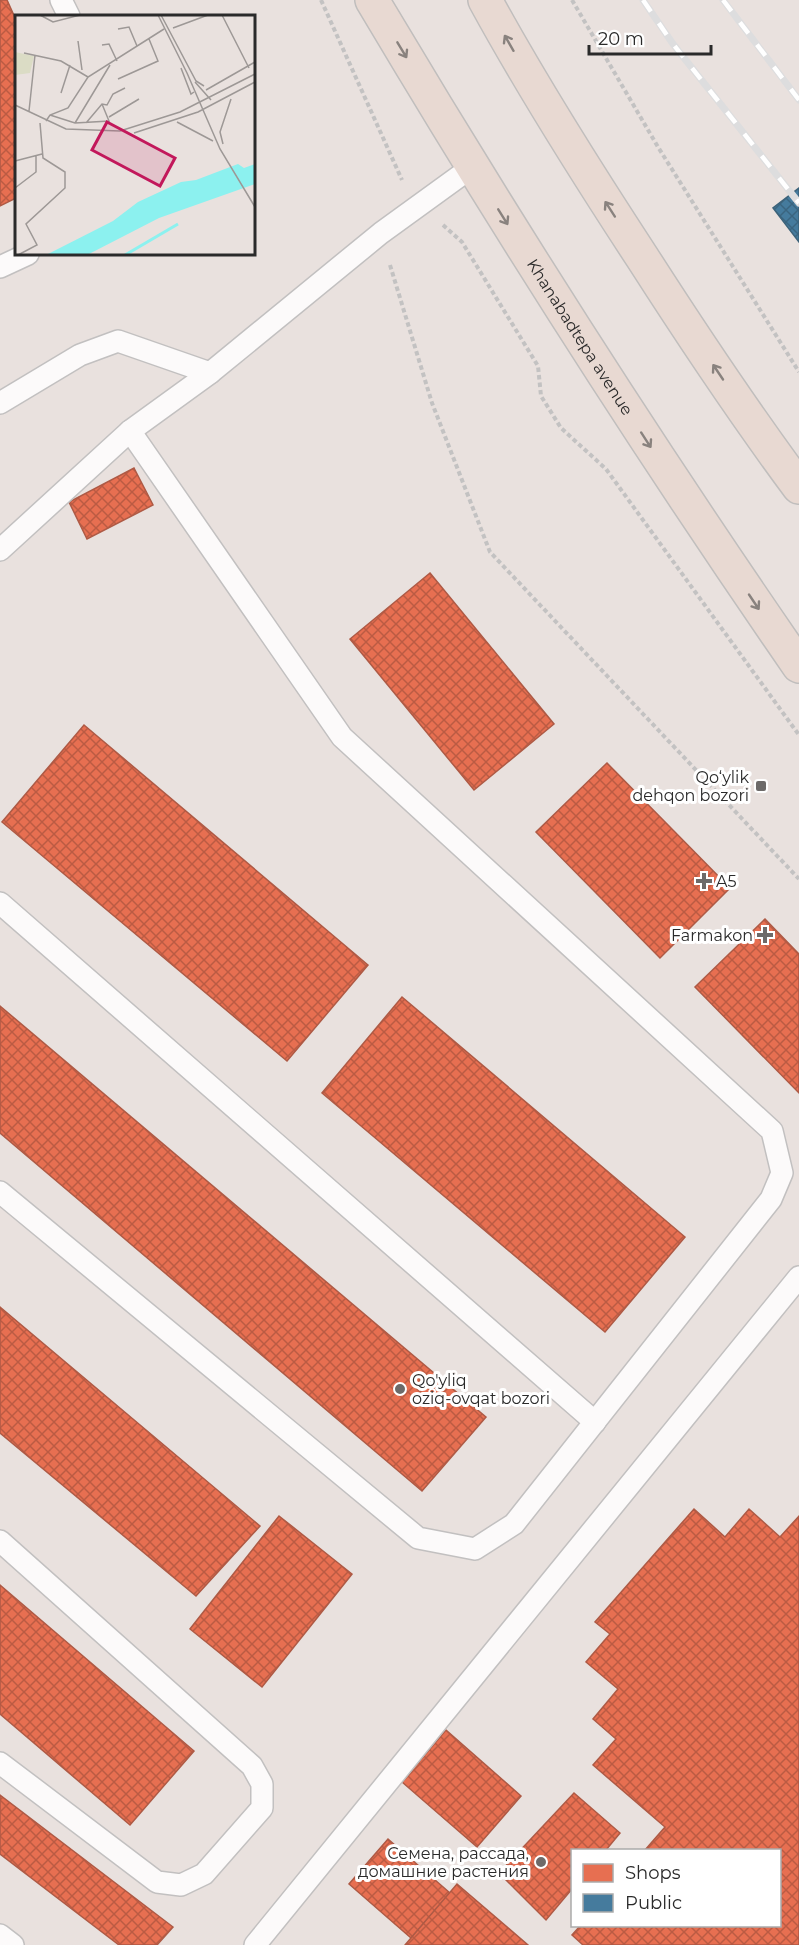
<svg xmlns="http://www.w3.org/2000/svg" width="799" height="1945" viewBox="0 0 799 1945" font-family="Montserrat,sans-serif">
<defs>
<pattern id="shops-cross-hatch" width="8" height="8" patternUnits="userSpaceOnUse" patternTransform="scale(1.5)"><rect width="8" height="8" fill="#e76f51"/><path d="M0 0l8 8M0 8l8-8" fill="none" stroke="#bb5b43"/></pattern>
<pattern id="public-cross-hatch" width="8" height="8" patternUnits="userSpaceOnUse" patternTransform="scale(1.5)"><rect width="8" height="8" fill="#457b9d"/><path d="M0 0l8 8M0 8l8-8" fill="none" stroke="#3a6580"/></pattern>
</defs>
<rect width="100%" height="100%" fill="#e9e1de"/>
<!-- shops -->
<g fill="url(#shops-cross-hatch)" stroke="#ae5a45" stroke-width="1.5">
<path d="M0 0H7L16 20V198L0 206Z"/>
<path d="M134 468 153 505 87 539 69 502Z"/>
<path d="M430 573 554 724 474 790 350 639Z"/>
<path d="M84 725 368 965 287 1061 2 822Z"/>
<path d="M607 763 730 888 660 958 536 832Z"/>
<path d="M765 919 799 954V1093L695 987Z"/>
<path d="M402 997 685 1237 605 1332 322 1093Z"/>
<path d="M0 1006 486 1417 422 1491 0 1133Z"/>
<path d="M0 1307 260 1526 196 1596 0 1433Z"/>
<path d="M694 1509 725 1537 749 1509 780 1537 799 1516V1945H583L572 1935 580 1926H780V1850H645L665 1827 593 1765 616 1739 593 1719 618 1689 586 1662 610 1634 595 1622Z"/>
<path d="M279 1516 352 1574 262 1687 190 1629Z"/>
<path d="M0 1585 194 1751 130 1825 0 1714Z"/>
<path d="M446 1730 521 1796 477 1847 402 1782Z"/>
<path d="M574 1793 620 1833 606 1850H572V1889L546 1920 499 1873Z"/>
<path d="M0 1795 173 1927 157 1945H119L0 1854Z"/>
<path d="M388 1839 450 1893 411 1938 349 1884Z"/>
<path d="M457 1884 528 1945H405Z"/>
</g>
<!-- public -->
<path fill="url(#public-cross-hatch)" stroke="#3d637a" stroke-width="1.5" d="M799 188V242L773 208Z"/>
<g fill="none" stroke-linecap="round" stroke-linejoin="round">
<!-- service casing -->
<g stroke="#c2c0c0" stroke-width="24">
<g id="service">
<path d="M61 0 69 16"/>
<path d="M0 267 28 254"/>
<path d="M0 403 80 355 118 341 210 373 381 233 472 167"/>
<path d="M0 550 130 431 210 373"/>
<path d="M0 903 595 1422"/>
<path d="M0 1192 418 1538 475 1549 514 1524 771 1199 782 1173 772 1131 342 737 130 431"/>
<path d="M0 1541 252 1766 262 1784V1808L204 1874 181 1885 157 1882 0 1763"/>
<path d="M0 1935 13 1945"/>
<path d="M255 1945 799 1277"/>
</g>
</g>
<!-- trunk casing -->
<g stroke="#c0bebd" stroke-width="36">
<g id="trunk">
<path id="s1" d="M372 0C507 227 649 449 799 666"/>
<path d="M485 0C533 88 587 173 642 257 692 335 744 413 799 487"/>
</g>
</g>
<!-- path -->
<g stroke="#c3c2c2" stroke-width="4" stroke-dasharray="4.5 3" stroke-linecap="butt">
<path d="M321 0 402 180"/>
<path d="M572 0 658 147 799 372"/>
<path d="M443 225 462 242 538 366 541 396 561 428 606 469 799 735"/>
<path d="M390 265 432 403 490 552 799 879"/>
</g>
<!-- service -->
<use href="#service" stroke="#fcfafa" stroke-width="21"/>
<!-- trunk -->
<use href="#trunk" stroke="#e8d9d2" stroke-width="33"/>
<!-- rail casing -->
<g stroke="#ddddde" stroke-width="7">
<g id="rail">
<path d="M643 0 673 44 799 203"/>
<path d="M723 0 799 100"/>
</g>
</g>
<!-- rail -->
<use href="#rail" stroke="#fff" stroke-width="4.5" stroke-dasharray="14" stroke-linecap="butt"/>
</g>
<!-- one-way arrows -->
<defs><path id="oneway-shaft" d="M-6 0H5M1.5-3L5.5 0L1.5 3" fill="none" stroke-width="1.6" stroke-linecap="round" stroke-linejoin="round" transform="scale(1.5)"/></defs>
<g stroke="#89827e">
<use href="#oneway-shaft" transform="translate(509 43) rotate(-120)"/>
<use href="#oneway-shaft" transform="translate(402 50) rotate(59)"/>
<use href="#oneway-shaft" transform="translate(610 209) rotate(-123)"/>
<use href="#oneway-shaft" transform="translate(503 217) rotate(58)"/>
<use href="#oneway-shaft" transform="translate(718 372) rotate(-124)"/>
<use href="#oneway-shaft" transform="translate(646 440) rotate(57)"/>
<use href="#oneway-shaft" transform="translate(754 602) rotate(56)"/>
</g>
<!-- markers -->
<g fill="#6d6a69" stroke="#fff" stroke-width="2">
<rect x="755" y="780" width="12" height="12" rx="3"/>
<path d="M701 872h6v6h6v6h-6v6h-6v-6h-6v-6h6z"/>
<path d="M762 926h6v6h6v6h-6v6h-6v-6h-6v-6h6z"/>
<circle cx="400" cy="1389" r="6"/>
<circle cx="541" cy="1862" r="6"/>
</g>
<g text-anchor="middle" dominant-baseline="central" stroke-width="6" stroke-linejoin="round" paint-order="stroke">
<!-- street labels -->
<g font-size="16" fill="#2a2a2a" stroke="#fff">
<text stroke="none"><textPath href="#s1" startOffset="396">Khanabadtepa avenue</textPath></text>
</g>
<!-- poi labels -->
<g font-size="16" fill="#2a2a2a" stroke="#fff" text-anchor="end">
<text x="749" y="777">Qo‘ylik<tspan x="749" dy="18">dehqon bozori</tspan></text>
<text x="716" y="881" text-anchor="start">A5</text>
<text x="753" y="935">Farmakon</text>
<text x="412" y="1380" text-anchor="start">Qo'yliq<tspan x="412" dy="18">oziq-ovqat bozori</tspan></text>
<text x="529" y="1853">Семена, рассада,<tspan x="529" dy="18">домашние растения</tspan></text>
</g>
</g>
<!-- overview -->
<g transform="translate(15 15)">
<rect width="240" height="240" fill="#e9e1de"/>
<path d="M0 37 19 41 15 58 0 60Z" fill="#dbdcc5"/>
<path d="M223 149 229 153 240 149V169L144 203 72 240H31L98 206 123 187 166 167 181 165Z" fill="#8cf1ef"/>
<path fill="none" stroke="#8cf1ef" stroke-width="3" d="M110 240 163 209"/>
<path fill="none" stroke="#9d9896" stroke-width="1.5" d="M25 0 38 7 65 0M143 0 172 58M146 0 181 66 189 71M207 0 234 53M158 13 193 0M103 14 114 12 122 31M63 26 67 55M87 30 94 29 102 46M9 38 46 46 73 62M166 53 176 79 179 77M172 58 205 134 240 192M103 64 143 46 134 24M180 67 196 85M191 75 240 47M46 78 55 50M0 90 51 114 105 116 165 97 240 59M14 96 20 40M35 100 60 108 94 106 87 89M94 102 124 84M31 106 35 100 53 93 73 62 149 14M162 107 198 126M60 108 95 50M71 108 87 89 92 90 98 79 110 73M119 118 183 97 240 67M208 129 205 117 216 84M0 146 27 139M0 173 21 157V141M3 240 22 230 11 209 50 173V157L28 143 25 108"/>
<path fill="#c2185b" fill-opacity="0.15" stroke="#c2185b" stroke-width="3" d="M92 107 160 143 145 171 77 135Z"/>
<rect width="240" height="240" fill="none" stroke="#2a2a2a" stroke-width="3"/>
</g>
<!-- legend -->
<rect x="571" y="1849" width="210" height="78" fill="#ffffff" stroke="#aaaaaa" stroke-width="1.5"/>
<rect x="583" y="1864" width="30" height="18" fill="#e76f51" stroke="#aaaaaa" stroke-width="1.5"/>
<text x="625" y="1879" font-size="18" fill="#2a2a2a">Shops</text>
<rect x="583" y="1894" width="30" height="18" fill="#457b9d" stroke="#aaaaaa" stroke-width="1.5"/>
<text x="625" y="1909" font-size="18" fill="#2a2a2a">Public</text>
<!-- scale -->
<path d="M589 45v9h122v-9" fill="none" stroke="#2a2a2a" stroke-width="3"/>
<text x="598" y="45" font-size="18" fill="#2a2a2a" stroke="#ffffff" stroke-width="4.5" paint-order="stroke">20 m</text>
</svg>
